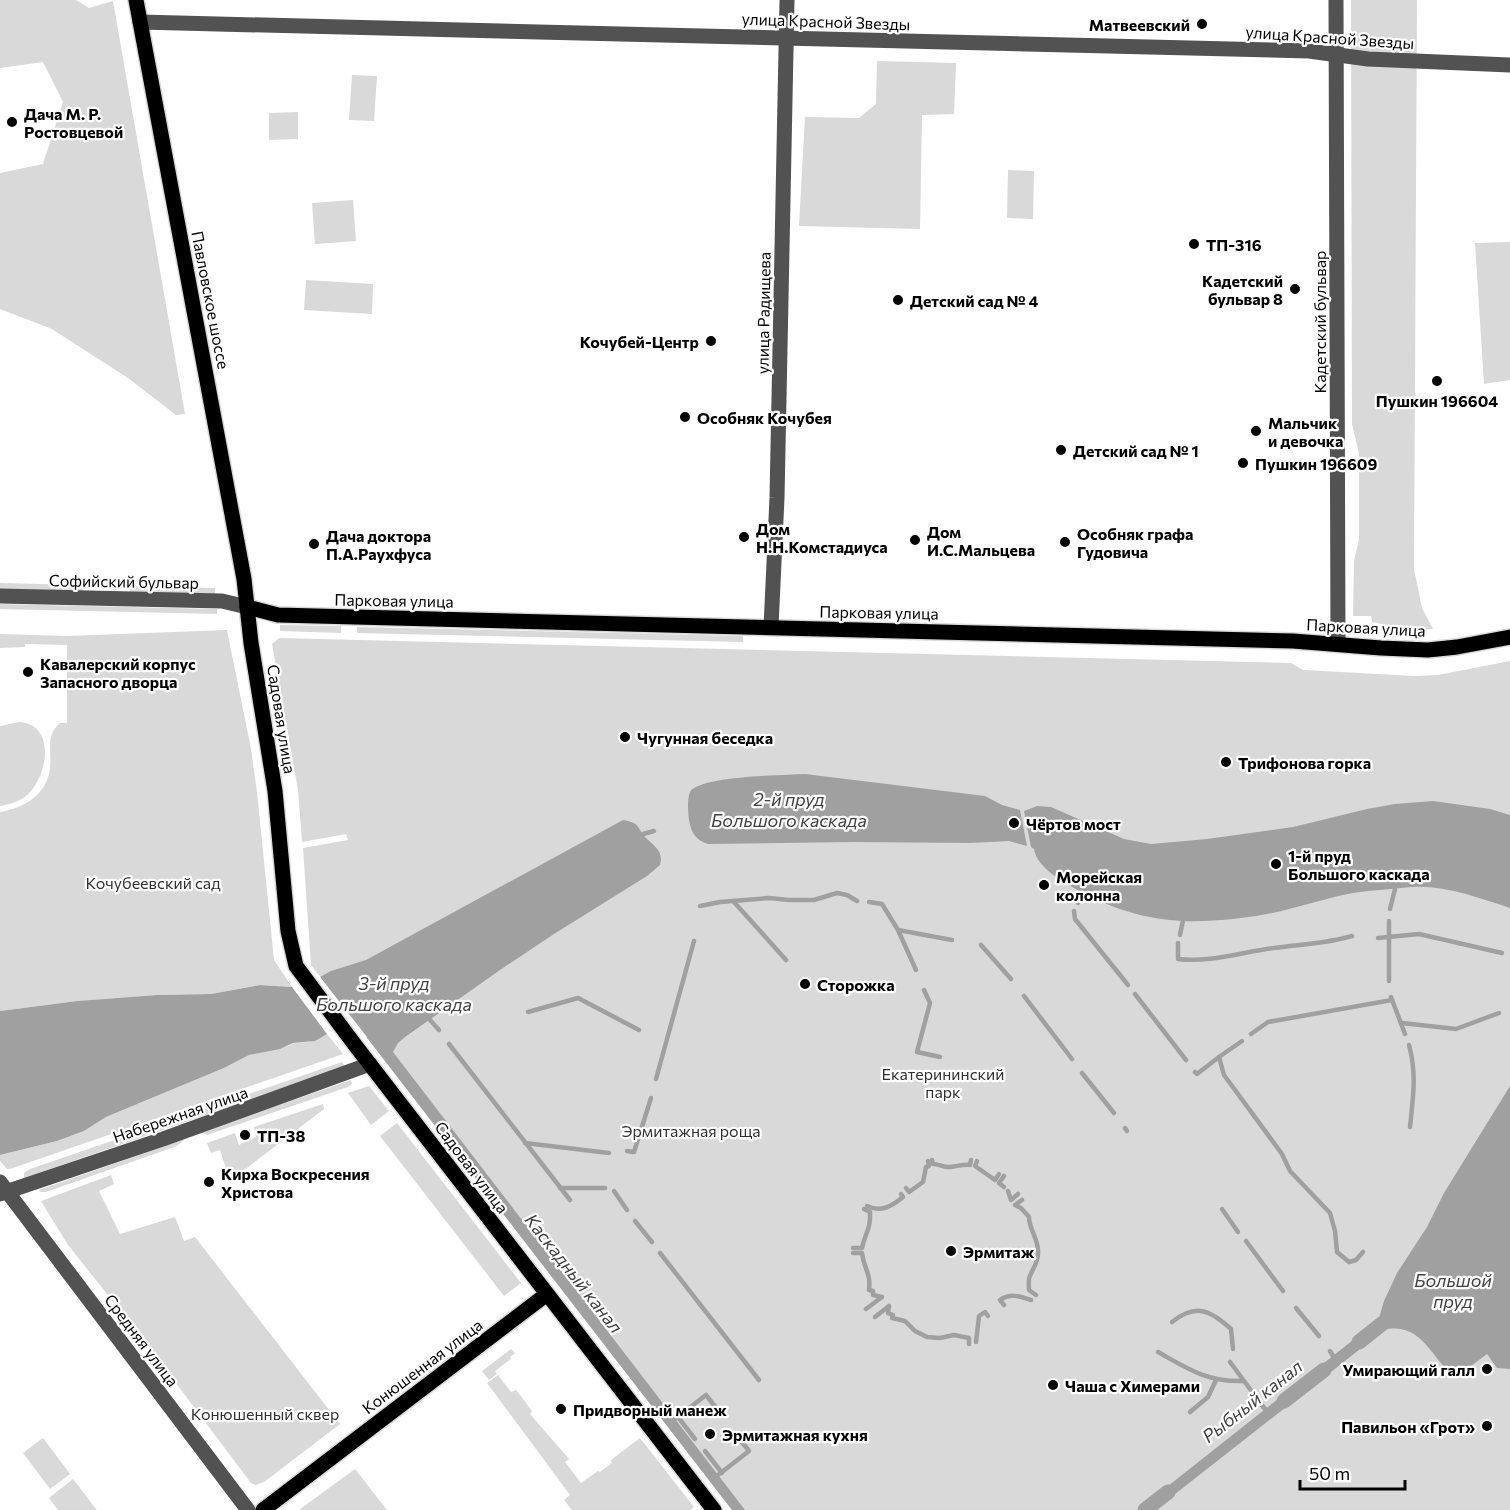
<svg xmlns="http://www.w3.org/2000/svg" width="1510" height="1510" viewBox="0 0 1510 1510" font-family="Commissioner,sans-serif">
<rect width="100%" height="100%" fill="#fff"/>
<!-- green -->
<g fill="#d9d9d9">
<path d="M0 0H76L89 8 113 1 185 414 176 415 128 378 52 329 0 309V173L43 164 63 102 43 62 0 68Z"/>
<path d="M1351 0H1417L1414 569 1422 608 1433 629 1411 630 1372 622 1371 616H1353L1354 561 1359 539V454L1352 424Z"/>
<path d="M877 61 956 63 954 114 922 115 920 229 799 226 805 117 859 118 876 104Z"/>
<path d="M352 75 377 76 374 121 349 120Z"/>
<path d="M298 112V139L269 140V113Z"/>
<path d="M1008 170 1034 171 1033 219 1007 218Z"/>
<path d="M353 200 356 241 315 244 312 203Z"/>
<path d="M1510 242V380L1484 384 1475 243Z"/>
<path d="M306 280 373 284 372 314 304 310Z"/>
<path d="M0 583 83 585V591L0 589Z"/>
<path d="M130 586 215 588V594L130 592Z"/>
<path d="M0 604 217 609V614L0 609Z"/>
<path d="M280 625 341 626V633L280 631Z"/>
<path d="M357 627 743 636V642L357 633Z"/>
<path d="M227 630 251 749 257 792 274 960 292 987 260 985 211 994 157 995 77 1001 0 1011V812C24 808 47 795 50 768 52 751 45 736 60 723H67V645L25 644V647L0 648V634L67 636Z"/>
<path d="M279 638 1291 663 1303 670 1415 676 1438 675 1510 661V1510H732L311 965 303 848 348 840 346 834 302 842 298 790 272 644Z"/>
<path d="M19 722C57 724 48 778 26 796 19 802 10 804 0 806V726Z"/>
<path d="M327 1034 343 1054 10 1169H7L0 1161V1155L57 1141 84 1131 106 1117 224 1068 249 1055 288 1046 293 1043 309 1042Z"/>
<path d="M342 1062 345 1067 24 1178V1173L30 1169Z"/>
<path d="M351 1080 352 1084 348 1087 207 1135 202 1132Z"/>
<path d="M369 1086 389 1111 371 1125 348 1093Z"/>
<path d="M323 1104 324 1109 230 1181 220 1150 211 1153 207 1143 235 1133 239 1145 256 1137 254 1127Z"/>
<path d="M397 1123 521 1283 504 1296 380 1136Z"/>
<path d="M185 1139 177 1146 46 1192H40L39 1190Z"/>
<path d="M111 1175 114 1184 99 1191 120 1234 175 1217 184 1241 195 1237 340 1424 264 1482 256 1485 251 1483 142 1338 68 1245 41 1201Z"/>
<path d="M511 1349 515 1353 510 1357 511 1359 495 1371 497 1374 489 1380 482 1371Z"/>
<path d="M498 1375 511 1392 516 1390 532 1411 530 1414 569 1459 565 1462 581 1483 598 1471 600 1472 612 1463 611 1460 640 1438 694 1507 690 1510H572L564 1500 570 1495 487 1383Z"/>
<path d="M43 1438 70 1474 50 1489 23 1453Z"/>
<path d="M355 1469 387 1510H299Z"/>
<path d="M73 1479 96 1509 97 1510H58L49 1498Z"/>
</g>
<!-- water -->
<g fill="#a0a0a0">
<path d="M805 774 985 796 1002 805 1020 810 1027 846 1009 841 970 843 855 842 708 844C695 840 691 832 689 820 688 812 687 799 690 792 699 776 786 775 805 774Z"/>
<path d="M1433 801 1490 809 1510 815V908C1479 898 1445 885 1412 887 1393 889 1373 890 1353 893 1321 899 1289 911 1256 916 1229 920 1197 923 1170 920 1135 917 1096 902 1067 884 1055 877 1036 864 1034 849L1031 847 1024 811 1037 806 1051 807 1124 839 1151 844 1207 839 1293 827 1367 809 1395 804Z"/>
<path d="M623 820C640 823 636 826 645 837 654 846 664 851 660 865L647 876 554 934 500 970 405 1037 398 1043 393 1052 745 1510H732L320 977 331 971 366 960Z"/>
<path d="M260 985 292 987 327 1034 315 1041 293 1043 280 1049 249 1055 224 1068 106 1117 84 1131 57 1141 0 1155V1011L77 1001 157 995 211 994Z"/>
<path d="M1510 1086V1369L1497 1368 1487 1354 1467 1369 1457 1367 1447 1370C1428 1350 1419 1325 1387 1329L1379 1318 1384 1301 1397 1273 1427 1227 1444 1193Z"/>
<path d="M1372 1325 1379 1334 1312 1387 1305 1378Z"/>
<path d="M1297 1384 1304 1393 1156 1509 1149 1501Z"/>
</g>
<!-- pier -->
<path fill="#fff" d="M319 975 320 977 367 1037 364 1039 350 1021 318 979Z"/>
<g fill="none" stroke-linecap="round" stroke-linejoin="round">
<!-- stream -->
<g stroke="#a0a0a0" stroke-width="4.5">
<path d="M643 834 654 831"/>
<path d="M734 902 786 960"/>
<path d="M869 902 882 904 898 930 916 970"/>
<path d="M1078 903 1082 893"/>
<path d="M700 906 720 902 769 898 789 900H814L837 893 847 895 857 901"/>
<path d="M1390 909 1395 889"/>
<path d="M1074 911 1075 919 1128 985"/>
<path d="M1389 921V981"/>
<path d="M898 930 952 940"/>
<path d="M1180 935 1183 920"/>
<path d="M1378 938 1419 934 1502 953"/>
<path d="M1178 943V959C1209 963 1242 952 1274 948 1300 944 1326 944 1352 936"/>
<path d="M981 945 1011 979"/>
<path d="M924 990 930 1003 917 1052 940 1057"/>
<path d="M1135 994 1186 1060"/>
<path d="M1024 996 1072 1059"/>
<path d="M1391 997 1405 1034"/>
<path d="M528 1012 578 998 639 1030"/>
<path d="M430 1020 439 1030"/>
<path d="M1402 1023 1456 1029 1499 1013"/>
<path d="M1251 1034 1268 1022 1392 1000"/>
<path d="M449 1044 570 1200"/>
<path d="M1409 1045C1417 1075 1413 1097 1410 1127"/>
<path d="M1219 1057 1242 1041"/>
<path d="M1195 1072 1197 1074 1219 1057 1224 1075 1282 1154 1290 1171 1330 1213 1335 1231 1337 1252 1349 1262 1356 1260 1363 1252"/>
<path d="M1082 1073 1114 1113"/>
<path d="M656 1079 694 941"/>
<path d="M1125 1128 1127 1131"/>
<path d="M525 1143 609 1153"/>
<path d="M627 1151 634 1152 651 1098"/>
<path d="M932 1160 933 1164C939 1164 943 1167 948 1167 956 1167 962 1164 970 1165L971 1160"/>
<path d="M977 1161 975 1166 995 1180 999 1174"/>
<path d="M1004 1187 999 1183 1004 1176"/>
<path d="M560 1188H605"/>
<path d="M906 1188 909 1192 923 1182 926 1167 929 1166 928 1161"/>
<path d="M614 1191 627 1210"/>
<path d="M1008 1191 1011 1200 1018 1194"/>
<path d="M1022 1200 1015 1205 1021 1208 1029 1217C1029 1230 1039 1239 1038 1253 1038 1263 1033 1268 1030 1276 1028 1279 1029 1286 1029 1290L1036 1295"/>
<path d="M867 1206C881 1213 892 1206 903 1197L901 1194"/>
<path d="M1222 1209 1238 1232"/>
<path d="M635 1221 652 1242"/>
<path d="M1246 1241 1283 1291"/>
<path d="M853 1248H862C865 1233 871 1229 870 1212L864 1209"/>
<path d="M660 1253 759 1380"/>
<path d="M853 1253H862C864 1270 871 1272 869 1290L873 1291V1295L882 1297 866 1309"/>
<path d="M1004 1305 1000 1300C1010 1293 1019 1296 1031 1300"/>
<path d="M1296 1308 1319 1336"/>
<path d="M875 1317 889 1306 888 1313 893 1315 892 1318 905 1321 915 1331 927 1337 940 1338 954 1335 969 1338V1344"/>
<path d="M1172 1322C1196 1303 1210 1310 1231 1329L1233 1349"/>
<path d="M976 1342 979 1316 985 1312 988 1316"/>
<path d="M1330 1351 1333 1356"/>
<path d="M1158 1352C1188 1369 1207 1382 1243 1381"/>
<path d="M1230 1362 1253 1393"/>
<path d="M1261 1404 1265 1409"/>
<path d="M1190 1412 1208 1397 1216 1380"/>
<path d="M678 1417 695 1439"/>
<path d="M675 1419 706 1395 717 1409"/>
<path d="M705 1451 722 1473"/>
<path d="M718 1475 749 1451 738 1437 736 1439"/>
</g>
<!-- canal -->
<g stroke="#a0a0a0" stroke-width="15">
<path d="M1359 1342 1383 1323"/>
<path d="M1284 1401 1324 1370"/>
<path d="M1145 1510 1168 1492"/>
</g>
<!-- major casing -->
<g stroke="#dbdbdb" stroke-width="18">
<g id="major">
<path d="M136 0 244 579 251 643 275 791 288 931 296 966 355 1045 714 1510"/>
<path d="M247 607 278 615 1293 641 1381 648 1428 650 1457 647 1510 637"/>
<path d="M263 1510 547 1294"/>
</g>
</g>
<!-- minor -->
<g stroke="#525252" stroke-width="15">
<path d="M1336 0 1338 644"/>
<path d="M140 22 1309 51 1368 59 1510 65"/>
<path d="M0 596 222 601 247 607"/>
<path d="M771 627 777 498 787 0"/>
<path d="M0 1182 248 1510"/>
<path d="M0 1194 163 1139 370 1064"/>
</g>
<!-- major -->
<use href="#major" stroke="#000" stroke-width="15"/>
</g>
<!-- markers -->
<g fill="#000" stroke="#fff" stroke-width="2">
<circle cx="1202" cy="24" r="6"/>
<circle cx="12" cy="122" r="6"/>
<circle cx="1194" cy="244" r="6"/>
<circle cx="1295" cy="289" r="6"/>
<circle cx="898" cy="300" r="6"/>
<circle cx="711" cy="341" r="6"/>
<circle cx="1437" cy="381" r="6"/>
<circle cx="685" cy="417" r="6"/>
<circle cx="1256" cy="431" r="6"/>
<circle cx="1061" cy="450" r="6"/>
<circle cx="1243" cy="463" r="6"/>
<circle cx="744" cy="537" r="6"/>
<circle cx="915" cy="540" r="6"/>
<circle cx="1065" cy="542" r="6"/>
<circle cx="314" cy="544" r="6"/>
<circle cx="28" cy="672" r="6"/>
<circle cx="625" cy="737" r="6"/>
<circle cx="1226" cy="762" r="6"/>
<circle cx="1014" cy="823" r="6"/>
<circle cx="1276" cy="864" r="6"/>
<circle cx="1044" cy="885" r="6"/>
<circle cx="805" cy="984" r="6"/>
<circle cx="245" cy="1135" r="6"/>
<circle cx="209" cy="1182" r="6"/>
<circle cx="951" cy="1251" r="6"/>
<circle cx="1487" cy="1369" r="6"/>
<circle cx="1053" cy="1385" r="6"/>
<circle cx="561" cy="1409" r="6"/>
<circle cx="1487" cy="1426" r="6"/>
<circle cx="710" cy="1434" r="6"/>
</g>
<g text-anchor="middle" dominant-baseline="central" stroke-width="4.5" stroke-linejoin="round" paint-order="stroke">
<!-- street labels -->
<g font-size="16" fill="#000" stroke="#fff">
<text transform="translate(826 21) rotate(2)">улица Красной Звезды</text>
<text transform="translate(1330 37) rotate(4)">улица Красной Звезды</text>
<text transform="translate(211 300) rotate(79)">Павловское шоссе</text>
<text transform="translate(763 313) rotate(-89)">улица Радищева</text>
<text transform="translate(1319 322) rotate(-90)">Кадетский бульвар</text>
<text transform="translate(124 581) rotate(1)">Софийский бульвар</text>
<text transform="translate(394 600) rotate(1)">Парковая улица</text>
<text transform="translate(879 612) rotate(1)">Парковая улица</text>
<text transform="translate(1366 627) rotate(3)">Парковая улица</text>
<text transform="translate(282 719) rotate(81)">Садовая улица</text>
<text transform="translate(180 1114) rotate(-19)">Набережная улица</text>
<text transform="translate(472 1167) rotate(53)">Садовая улица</text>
<text transform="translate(142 1340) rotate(53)">Средняя улица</text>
<text transform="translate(422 1366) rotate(-37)">Конюшенная улица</text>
</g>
<!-- poi labels -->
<g font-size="16" font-weight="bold" fill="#000" stroke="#fff" text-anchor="start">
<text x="1190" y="24" text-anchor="end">Матвеевский</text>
<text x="24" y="113">Дача М. Р.<tspan x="24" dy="18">Ростовцевой</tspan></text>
<text x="1206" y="244">ТП-316</text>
<text x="1283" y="280" text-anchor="end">Кадетский<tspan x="1283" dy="18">бульвар 8</tspan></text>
<text x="910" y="300">Детский сад № 4</text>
<text x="699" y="341" text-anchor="end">Кочубей-Центр</text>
<text x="1437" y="400" text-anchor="middle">Пушкин 196604</text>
<text x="697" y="417">Особняк Кочубея</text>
<text x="1268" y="422">Мальчик<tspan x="1268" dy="18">и девочка</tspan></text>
<text x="1073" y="450">Детский сад № 1</text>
<text x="1255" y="463">Пушкин 196609</text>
<text x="756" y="528">Дом<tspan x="756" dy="18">Н.Н.Комстадиуса</tspan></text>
<text x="927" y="531">Дом<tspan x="927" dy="18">И.С.Мальцева</tspan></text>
<text x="1077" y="533">Особняк графа<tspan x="1077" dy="18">Гудовича</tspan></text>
<text x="326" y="535">Дача доктора<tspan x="326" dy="18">П.А.Раухфуса</tspan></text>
<text x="40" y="663">Кавалерский корпус<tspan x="40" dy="18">Запасного дворца</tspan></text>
<text x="637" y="737">Чугунная беседка</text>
<text x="1238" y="762">Трифонова горка</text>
<text x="1026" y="823">Чёртов мост</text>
<text x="1288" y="855">1-й пруд<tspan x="1288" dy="18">Большого каскада</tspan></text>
<text x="1056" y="876">Морейская<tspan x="1056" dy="18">колонна</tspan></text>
<text x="817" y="984">Сторожка</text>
<text x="257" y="1135">ТП-38</text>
<text x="221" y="1173">Кирха Воскресения<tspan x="221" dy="18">Христова</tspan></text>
<text x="963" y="1251">Эрмитаж</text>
<text x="1475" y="1369" text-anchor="end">Умирающий галл</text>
<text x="1065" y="1385">Чаша с Химерами</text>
<text x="573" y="1409">Придворный манеж</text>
<text x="1475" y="1426" text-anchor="end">Павильон «Грот»</text>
<text x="722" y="1434">Эрмитажная кухня</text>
</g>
<!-- park labels -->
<g font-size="16" fill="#303030" stroke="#fff">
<text x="153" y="882">Кочубеевский сад</text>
<text x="943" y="1073">Екатерининский<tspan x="943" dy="18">парк</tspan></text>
<text x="691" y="1130">Эрмитажная роща</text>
<text x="265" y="1413">Конюшенный сквер</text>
</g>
<!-- water labels -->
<g font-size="18" font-style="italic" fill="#414141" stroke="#fff">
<text x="789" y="799">2-й пруд<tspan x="789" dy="21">Большого каскада</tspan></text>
<text x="394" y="983">3-й пруд<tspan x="394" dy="21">Большого каскада</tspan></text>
<text transform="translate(574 1273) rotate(52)">Каскадный канал</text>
<text x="1453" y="1280">Большой<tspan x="1453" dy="21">пруд</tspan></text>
<text transform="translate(1252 1401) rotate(-38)">Рыбный канал</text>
</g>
</g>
<!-- scale -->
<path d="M1300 1480v9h105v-9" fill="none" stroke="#000000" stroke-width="3"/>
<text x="1309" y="1480" font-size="18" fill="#000000" stroke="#ffffff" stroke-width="4.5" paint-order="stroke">50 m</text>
</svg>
